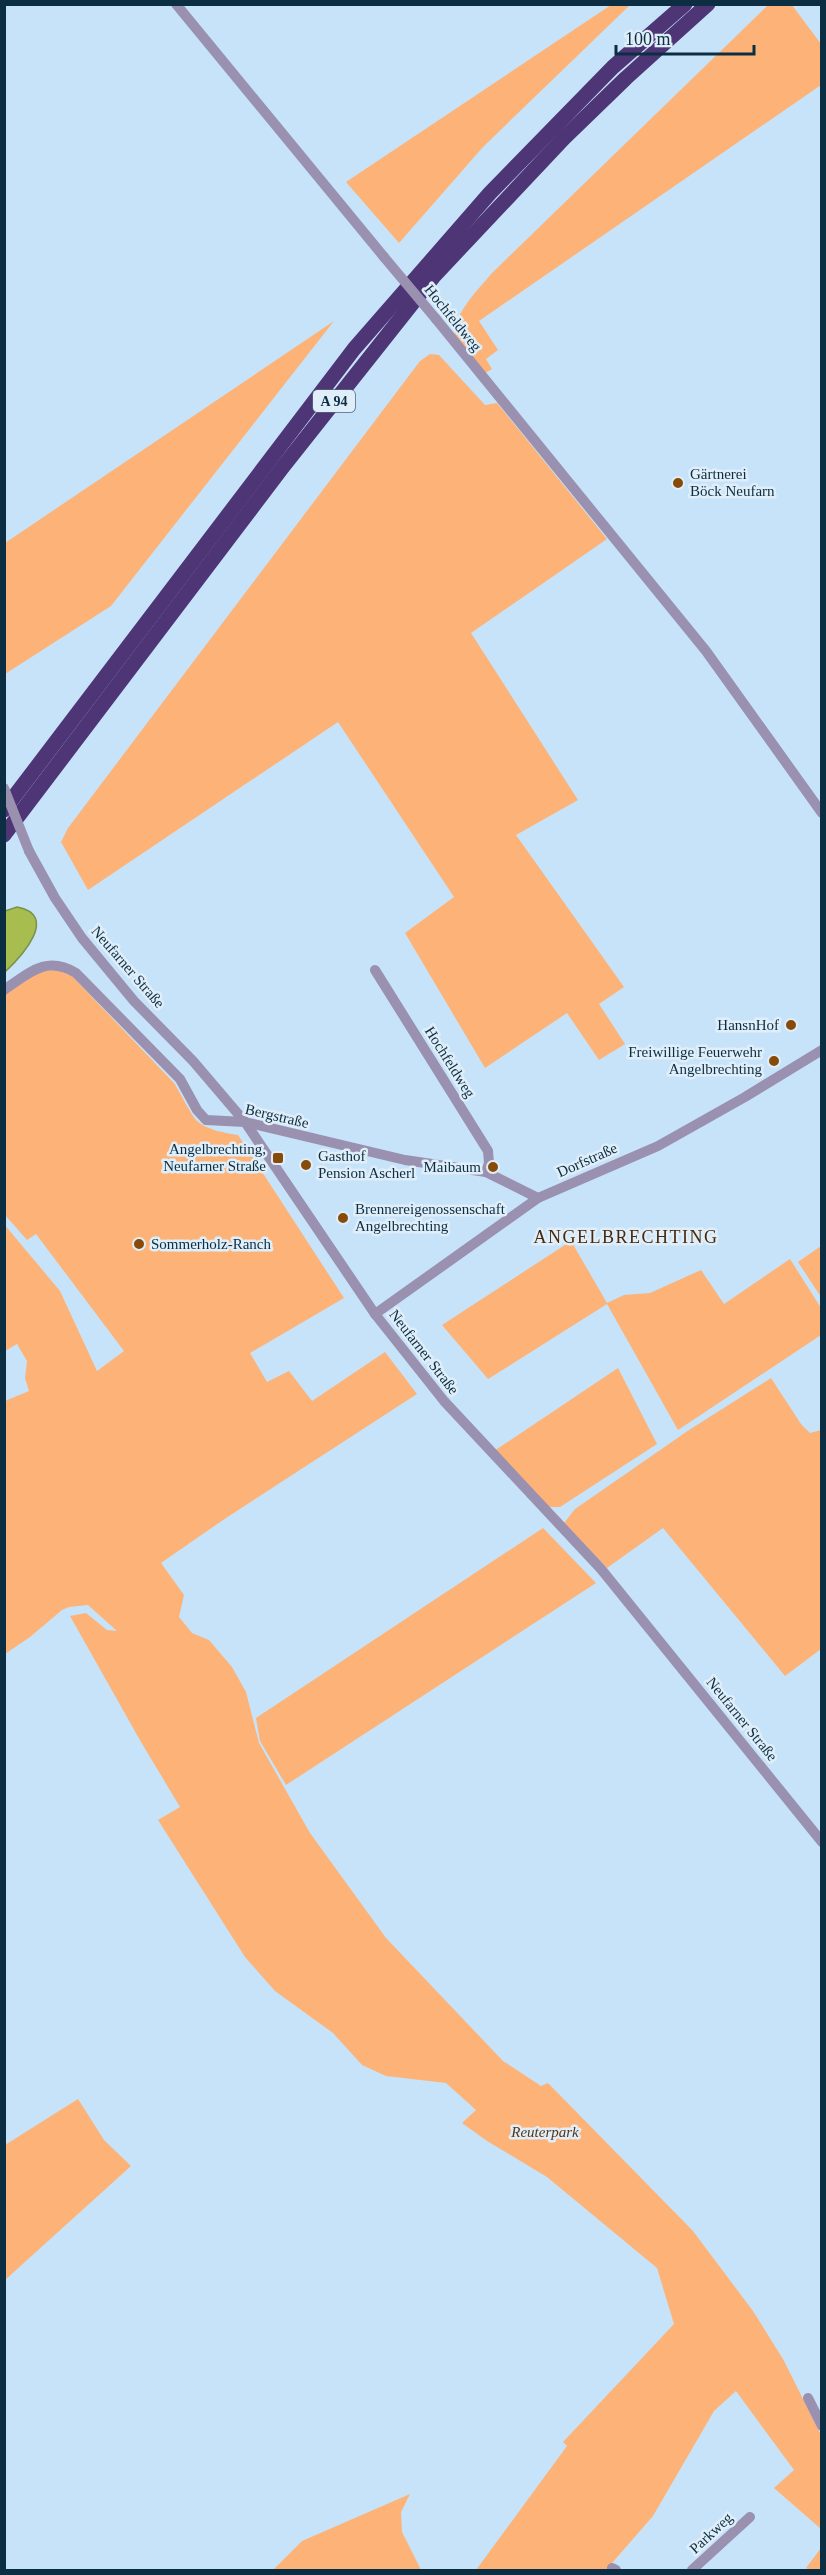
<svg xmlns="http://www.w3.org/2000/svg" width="826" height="2575" viewBox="0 0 826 2575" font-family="'Times New Roman',serif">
<rect width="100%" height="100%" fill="#c6e3f9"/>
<!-- green -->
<g fill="#fdb378">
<path d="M611 5H630L483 147 399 243 346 182Z"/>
<path d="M768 5H792L821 44V85L479 321 498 350 486 359 492 369 484 374C475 364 463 353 457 341 446 321 479 289 491 274Z"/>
<path d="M334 321 111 606 5 674V543Z"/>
<path d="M430 354 439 355 485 405 497 403 607 539 471 633 578 800 516 835 624 987 599 1004 625 1044 599 1060 567 1013 485 1068 405 933 454 897 338 722 88 890 61 842 68 828 420 361Z"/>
<path d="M57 970 72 976 174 1083C180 1092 191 1115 197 1121 207 1130 225 1133 238 1135L344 1298 250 1353 267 1382 289 1371 312 1401 385 1352 417 1394 223 1520 161 1563 184 1595 179 1617 192 1633 209 1640 232 1667 246 1692 259 1743 310 1833 386 1938 503 2061 541 2086 548 2083 693 2231 753 2311 783 2359 821 2435V2529L774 2488 794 2470 736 2391 714 2411 653 2516 606 2570H476L567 2446 563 2442 674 2324 657 2268 547 2177 487 2141 462 2123 476 2110 446 2083 386 2076 362 2065 333 2033 275 1991 245 1957 158 1820 180 1807 141 1742 70 1616 86 1613 107 1630 117 1631 88 1605 69 1607 62 1610 30 1637 5 1654V1401L29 1391 25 1378 27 1361 17 1344 5 1351 4 1224 60 1291 97 1371 124 1351 36 1234 27 1240 5 1215V994L36 972Z"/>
<path d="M571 1241 607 1303 624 1295 650 1293 701 1270 724 1304 790 1259 821 1308V1335L678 1430 607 1304 488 1379 442 1325Z"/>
<path d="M821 1246V1297L798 1262Z"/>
<path d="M618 1368 657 1444 560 1507H548L494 1451Z"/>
<path d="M771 1378 801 1424 810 1433 821 1430V1649L785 1676 663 1528 607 1568 564 1523 575 1509 689 1430Z"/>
<path d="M543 1528 596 1583 286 1785 260 1741 256 1718Z"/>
<path d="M78 2099 104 2140 131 2166 5 2280V2145Z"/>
<path d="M410 2494 401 2512 402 2532 421 2570H273L302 2541Z"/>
<path d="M821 2548V2570H810L806 2568Z"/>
</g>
<!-- water -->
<path fill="#a7bd4f" stroke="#78924b" stroke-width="1.5" d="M17 907C60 915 21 957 5 972V911Z"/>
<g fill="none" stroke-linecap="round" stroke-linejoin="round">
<!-- minor -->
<g stroke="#9a90b0" stroke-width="10">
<path d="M176 4 384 257"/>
<path d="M436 319 706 651 822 813"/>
<path d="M29 851 55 898 82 938 134 1001 193 1061 245 1122 375 1314 444 1401 601 1569 822 1842"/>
<path d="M375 970 488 1151 489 1163 486 1172"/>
<path d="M4 990C29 973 46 955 76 973L180 1079 197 1110 206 1120 245 1122 405 1160 486 1172 538 1198"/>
<path d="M375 1314 538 1198 658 1146 745 1097 822 1050"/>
<path d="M808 2398 822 2426"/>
<path d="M612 2568 616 2570"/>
<path d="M692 2570 750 2517"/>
</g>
<!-- highway -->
<g stroke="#4e3575" stroke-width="15">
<path d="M4 810 354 349 490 193 613 67 685 4"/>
<path d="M4 835 282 468 434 276 564 138 626 78 708 4"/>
</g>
<!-- minor-bridge -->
<g stroke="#9a90b0" stroke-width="10">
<path d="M384 257 436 319"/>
<path d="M4 788 29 851"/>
</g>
</g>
<!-- markers -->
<g fill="#874a08" stroke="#e0eef9" stroke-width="2">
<circle cx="678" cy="483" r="6"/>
<circle cx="791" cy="1025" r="6"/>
<circle cx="774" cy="1061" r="6"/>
<rect x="272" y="1152" width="12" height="12" rx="3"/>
<circle cx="306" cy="1165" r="6"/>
<circle cx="493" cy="1167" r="6"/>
<circle cx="343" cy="1218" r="6"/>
<circle cx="139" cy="1244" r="6"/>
</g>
<g text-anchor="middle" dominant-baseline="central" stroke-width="5" stroke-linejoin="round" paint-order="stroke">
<!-- shield labels -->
<rect fill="#e0eef9" stroke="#4c6879" stroke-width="1.5" x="313" y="390" width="42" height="22" rx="4.5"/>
<g font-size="14" font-weight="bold" fill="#0c2e42">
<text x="334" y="401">A 94</text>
</g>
<!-- street labels -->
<g font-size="15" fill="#0c2e42" stroke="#e0eef9">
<text transform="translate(453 318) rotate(51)">Hochfeldweg</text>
<text transform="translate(128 967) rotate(49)">Neufarner Straße</text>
<text transform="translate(450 1062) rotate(58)">Hochfeldweg</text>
<text transform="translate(277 1116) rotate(13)">Bergstraße</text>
<text transform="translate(587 1160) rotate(-24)">Dorfstraße</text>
<text transform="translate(424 1352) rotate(52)">Neufarner Straße</text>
<text transform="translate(742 1719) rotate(51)">Neufarner Straße</text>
<text transform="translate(711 2533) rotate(-43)">Parkweg</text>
</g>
<!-- poi labels -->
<g font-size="15" fill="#0c2e42" stroke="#e0eef9" text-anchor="start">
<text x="690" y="474">Gärtnerei<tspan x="690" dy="17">Böck Neufarn</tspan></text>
<text x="779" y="1025" text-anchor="end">HansnHof</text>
<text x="762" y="1052" text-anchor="end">Freiwillige Feuerwehr<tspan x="762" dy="17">Angelbrechting</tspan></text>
<text x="266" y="1149" text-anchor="end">Angelbrechting,<tspan x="266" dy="17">Neufarner Straße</tspan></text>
<text x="318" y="1156">Gasthof<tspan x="318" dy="17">Pension Ascherl</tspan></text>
<text x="481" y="1167" text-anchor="end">Maibaum</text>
<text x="355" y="1209">Brennereigenossenschaft<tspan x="355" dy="17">Angelbrechting</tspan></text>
<text x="151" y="1244">Sommerholz-Ranch</text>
</g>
<!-- park labels -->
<g font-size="15" font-style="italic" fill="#593516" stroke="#e0eef9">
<text x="545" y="2132">Reuterpark</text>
</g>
<!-- quarter labels -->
<g font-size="18" letter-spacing="1.5" fill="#47290d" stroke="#e0eef9">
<text x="626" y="1237">ANGELBRECHTING</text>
</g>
</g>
<!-- border -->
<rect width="826" height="2575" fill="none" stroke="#0c2e42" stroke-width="12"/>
<!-- scale -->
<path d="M616 45v9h138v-9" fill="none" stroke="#0c2e42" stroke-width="3"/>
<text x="625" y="45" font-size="18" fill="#0c2e42" stroke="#e0eef9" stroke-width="4.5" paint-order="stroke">100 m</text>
</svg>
